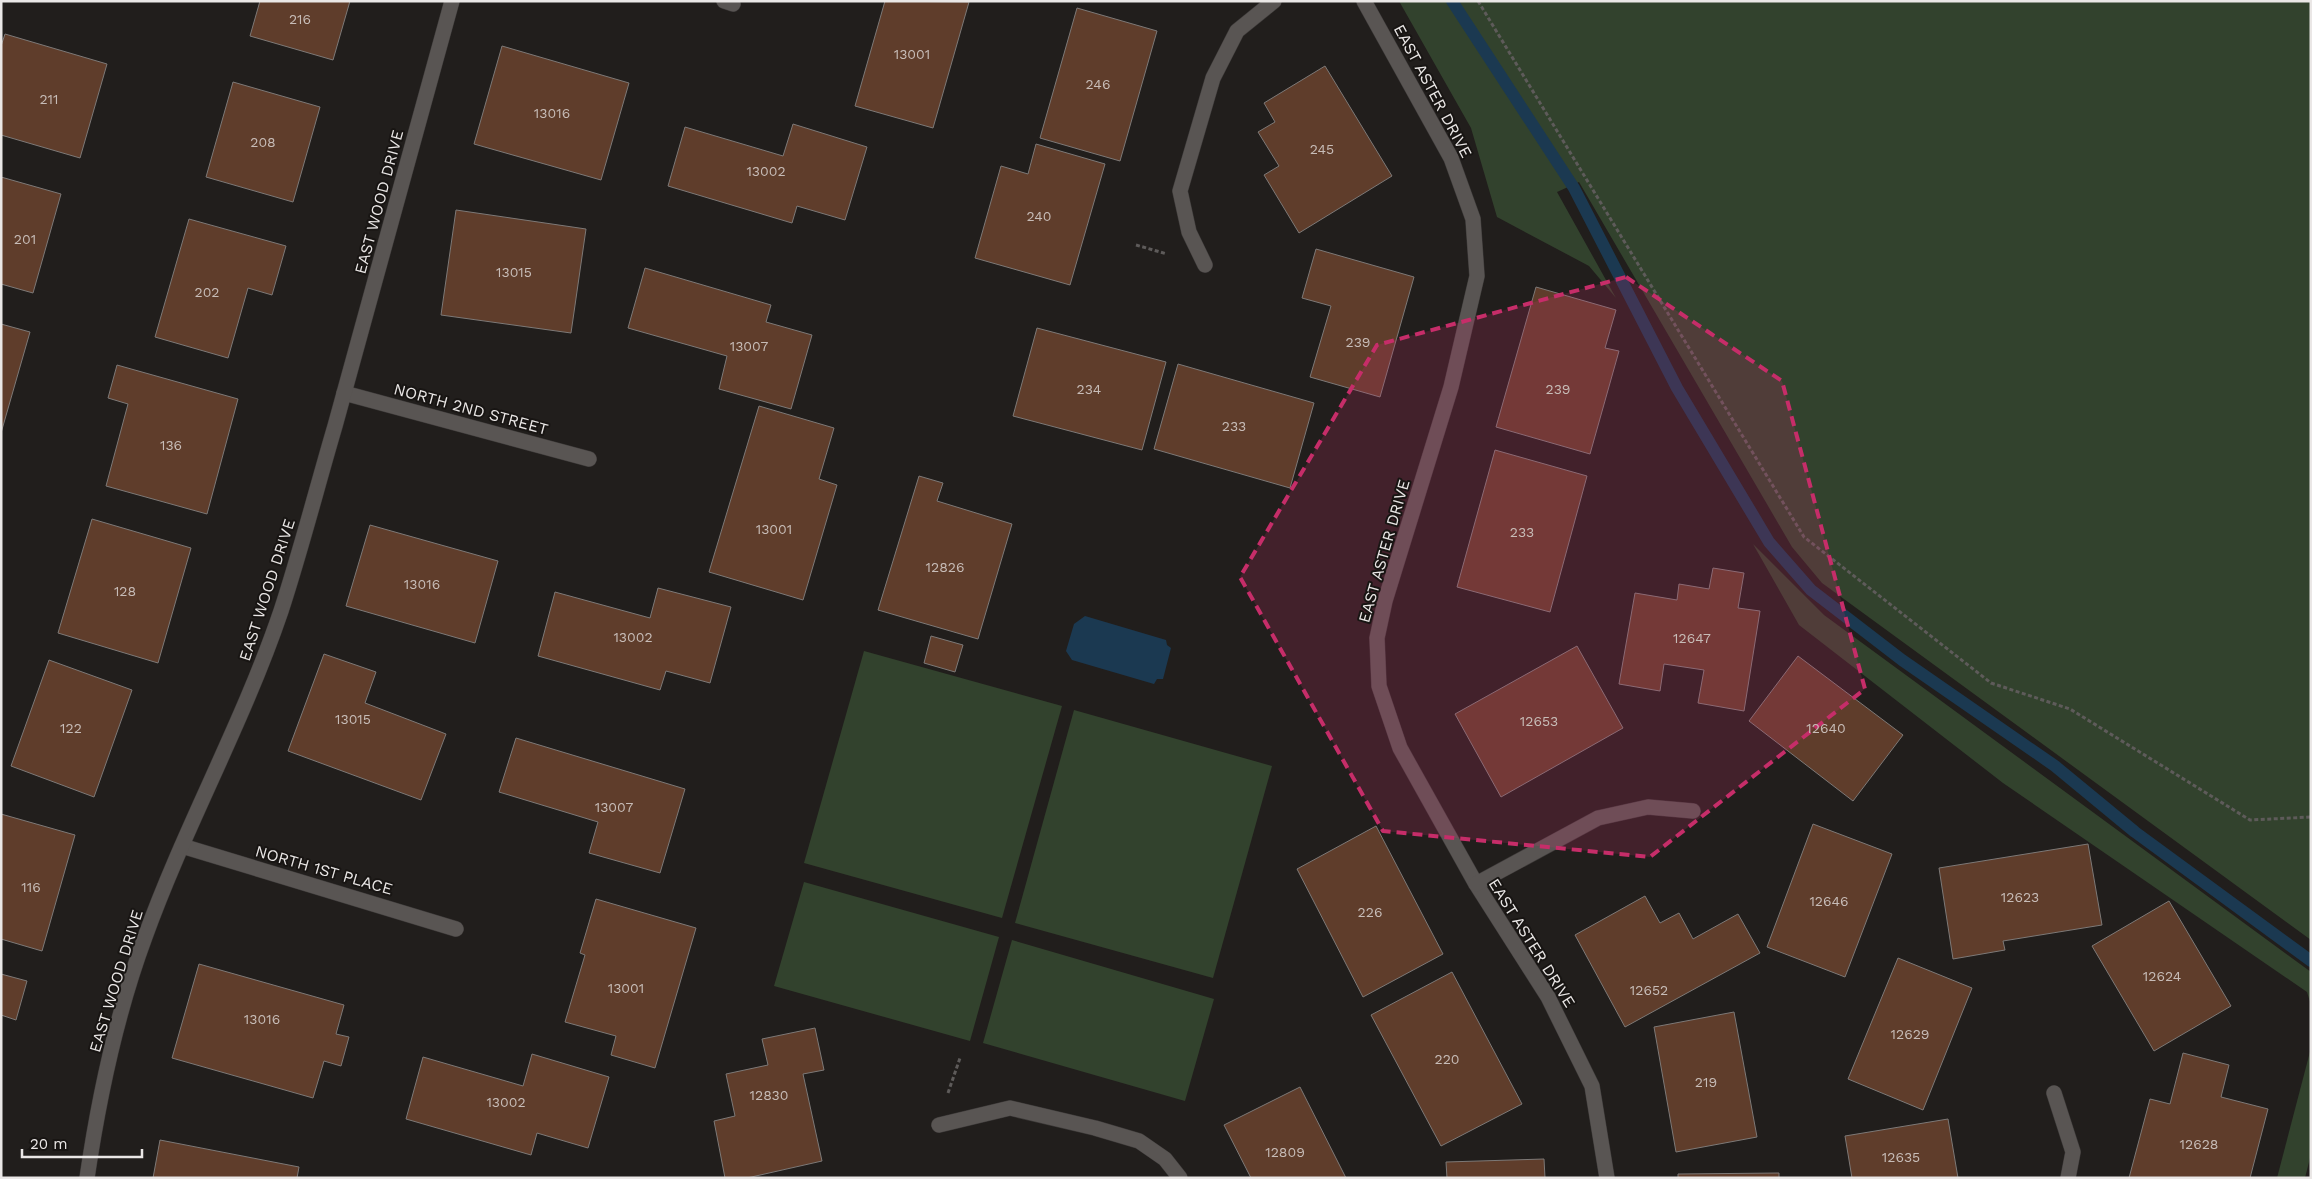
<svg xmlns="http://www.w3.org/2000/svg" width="2312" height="1179" viewBox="0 0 2312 1179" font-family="'Work Sans',sans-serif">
<rect width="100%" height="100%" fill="#211e1c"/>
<!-- green -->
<g fill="#32422d">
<path d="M1399 1H2311V940L1822 583 1792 547 1579 182 1557 192 1616 298 1589 266 1497 217 1471 128Z"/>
<path d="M1753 544 1824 615 2311 972V1005L2307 992 2003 783 1799 625Z"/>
<path d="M864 651 1062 706 1002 918 804 863Z"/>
<path d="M1074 710 1272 766 1213 978 1015 923Z"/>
<path d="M804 882 999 937 970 1041 774 986Z"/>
<path d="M1012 940 1214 999 1185 1101 983 1043Z"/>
<path d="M2311 1048V1154L2305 1178H2277Z"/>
</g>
<!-- water -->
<path fill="#1b3951" d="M1085 616 1166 640 1167 645 1171 648 1163 679H1157L1154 684 1072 660 1066 651 1074 624Z"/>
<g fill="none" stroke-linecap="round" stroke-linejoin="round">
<!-- stream -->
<path stroke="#1b3951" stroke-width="12" d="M1452 1 1574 188 1677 388 1769 542 1811 590 1902 660 2055 766 2135 832 2311 961"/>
</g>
<!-- building -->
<g fill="#5f3d2b" stroke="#7d7977">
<path d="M260 1H350L333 60 250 36Z"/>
<path d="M885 1 969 2 933 128 855 106Z"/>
<path d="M1077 8 1157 31 1120 161 1040 138Z"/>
<path d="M5 34 107 64 80 158 1 135V46Z"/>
<path d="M502 46 629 83 601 180 474 144Z"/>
<path d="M1325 66 1392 176 1299 233 1264 175 1279 166 1258 132 1275 122 1264 103Z"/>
<path d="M233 82 320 107 293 202 206 177Z"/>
<path d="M793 124 867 147 845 220 797 206 792 223 668 186 685 127 783 156Z"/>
<path d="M1036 144 1105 164 1070 285 975 258 1001 166 1028 174Z"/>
<path d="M1 177 61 194 33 293 1 284Z"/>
<path d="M456 210 586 229 571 333 441 315Z"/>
<path d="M189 219 286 246 272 295 248 288 228 358 155 337Z"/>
<path d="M1316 249 1414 277 1380 397 1310 377 1331 306 1302 298Z"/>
<path d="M645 268 771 305 766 322 812 335 791 409 719 389 727 356 628 328Z"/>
<path d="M1536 287 1616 310 1605 348 1619 351 1590 454 1496 427Z"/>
<path d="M1 324 30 332 1 433Z"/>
<path d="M1037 328 1166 362 1142 450 1013 416Z"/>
<path d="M1178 364 1314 403 1290 488 1154 449Z"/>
<path d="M117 365 238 399 207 514 106 486 128 404 108 398Z"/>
<path d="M759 406 834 428 819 479 837 485 803 600 709 572Z"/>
<path d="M1495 450 1587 476 1550 612 1457 587Z"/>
<path d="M919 476 943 483 937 501 1012 524 978 639 878 610Z"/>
<path d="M92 519 191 548 158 663 58 633Z"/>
<path d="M370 525 498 561 475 643 346 606Z"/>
<path d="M1713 568 1744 573 1738 608 1760 611 1744 711 1698 703 1704 670 1664 664 1660 691 1619 684 1635 593 1677 600 1679 584 1709 589Z"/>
<path d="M658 588 731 607 710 683 666 671 660 690 538 656 555 592 650 618Z"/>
<path d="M931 636 963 645 955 672 924 663Z"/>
<path d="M1577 646 1623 728 1501 797 1455 714Z"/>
<path d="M324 654 376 672 365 703 446 734 421 800 288 751Z"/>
<path d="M1798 656 1903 735 1853 801 1749 721Z"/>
<path d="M49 660 132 690 94 797 11 766Z"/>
<path d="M516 738 685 789 660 873 589 853 598 822 499 792Z"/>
<path d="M1 814 75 835 42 951 1 939Z"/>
<path d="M1813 824 1892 854 1845 977 1767 947Z"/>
<path d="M1376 826 1443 954 1363 997 1297 869Z"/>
<path d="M2088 844 2102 925 2003 941 2005 950 1953 959 1939 868Z"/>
<path d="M1645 896 1660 923 1679 913 1693 939 1738 914 1760 953 1625 1027 1575 935Z"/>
<path d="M596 899 696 928 655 1068 611 1055 616 1036 565 1022 585 955 580 953Z"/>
<path d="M2169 901 2231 1006 2154 1051 2092 946Z"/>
<path d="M1898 958 1972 988 1923 1110 1848 1079Z"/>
<path d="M199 964 344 1005 336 1034 349 1037 341 1066 324 1061 313 1098 172 1058Z"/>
<path d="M1452 972 1522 1104 1441 1146 1371 1015Z"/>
<path d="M1 974 27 981 16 1020 1 1015Z"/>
<path d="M1734 1012 1757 1137 1676 1152 1654 1027Z"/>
<path d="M815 1028 824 1070 803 1074 822 1161 747 1178H725L714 1121 735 1116 726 1074 768 1065 762 1039Z"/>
<path d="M2183 1053 2229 1065 2221 1097 2268 1109 2250 1178H2129L2150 1099 2170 1104Z"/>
<path d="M532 1054 609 1077 588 1148 537 1133 531 1155 406 1119 423 1057 523 1086Z"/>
<path d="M1300 1087 1346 1178H1251L1224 1125Z"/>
<path d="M1948 1119 1958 1178H1852L1845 1136Z"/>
<path d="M160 1140 299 1167 297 1178H153Z"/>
<path d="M1544 1159 1545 1178H1447L1446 1162Z"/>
<path d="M1779 1173V1178H1678V1174Z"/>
</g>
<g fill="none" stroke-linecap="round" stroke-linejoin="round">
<!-- minor casing -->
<g stroke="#3c3938" stroke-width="16">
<g id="minor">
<path d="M724 1 733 4"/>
<path d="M1364 1 1451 158 1473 219 1477 276 1451 387 1385 601 1377 638 1379 686 1400 748 1476 884 1548 997 1592 1086 1607 1178"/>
<path d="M1205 265 1189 232 1180 191 1213 78 1237 31 1274 1"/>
<path d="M344 393 589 459"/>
<path d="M182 846 456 929"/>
<path d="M1476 884 1598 818 1648 807 1693 811"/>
<path d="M2054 1093 2073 1152 2068 1178"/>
<path d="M939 1125 1010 1108 1095 1128 1139 1141 1165 1159 1180 1178"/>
<path d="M87 1178C99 1096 116 1015 145 937 185 826 243 723 281 611 301 550 317 487 335 426 375 285 413 143 452 1"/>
</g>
</g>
<!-- path -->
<g stroke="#5e5b5a" stroke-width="3" stroke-dasharray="4 2.5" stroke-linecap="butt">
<path d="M1478 1 1804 537 1991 683 2070 709 2250 820 2311 817"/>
<path d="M1136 245 1167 254"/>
<path d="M948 1093 960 1058"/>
</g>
<!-- minor -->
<use href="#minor" stroke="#595553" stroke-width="15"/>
</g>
<!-- marked area -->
<path fill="#c62d69" fill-opacity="0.2" stroke="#c62d69" stroke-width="4" stroke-dasharray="10 6" stroke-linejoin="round" d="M1626 277 1782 381 1865 689 1650 857 1383 831 1240 577 1377 345Z"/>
<g text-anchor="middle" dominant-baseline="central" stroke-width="4" stroke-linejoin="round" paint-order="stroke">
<!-- number labels -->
<g font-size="14" fill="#c7bcb7">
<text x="300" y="19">216</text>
<text x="912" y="54">13001</text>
<text x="1098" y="84">246</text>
<text x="49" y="99">211</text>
<text x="552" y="113">13016</text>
<text x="263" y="142">208</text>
<text x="1322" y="149">245</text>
<text x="766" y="171">13002</text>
<text x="1039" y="216">240</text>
<text x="25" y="239">201</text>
<text x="514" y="272">13015</text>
<text x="207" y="292">202</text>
<text x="1358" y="342">239</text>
<text x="749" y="346">13007</text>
<text x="1089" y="389">234</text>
<text x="1558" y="389">239</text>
<text x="1234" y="426">233</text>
<text x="171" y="445">136</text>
<text x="774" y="529">13001</text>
<text x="1522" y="532">233</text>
<text x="945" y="567">12826</text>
<text x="422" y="584">13016</text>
<text x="125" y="591">128</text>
<text x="633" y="637">13002</text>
<text x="1692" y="638">12647</text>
<text x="353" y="719">13015</text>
<text x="1539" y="721">12653</text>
<text x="71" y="728">122</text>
<text x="1826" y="728">12640</text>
<text x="614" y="807">13007</text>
<text x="31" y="887">116</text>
<text x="2020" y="897">12623</text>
<text x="1829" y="901">12646</text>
<text x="1370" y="912">226</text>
<text x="2162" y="976">12624</text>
<text x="626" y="988">13001</text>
<text x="1649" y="990">12652</text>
<text x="262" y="1019">13016</text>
<text x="1910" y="1034">12629</text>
<text x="1447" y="1059">220</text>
<text x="1706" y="1082">219</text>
<text x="769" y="1095">12830</text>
<text x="506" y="1102">13002</text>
<text x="2199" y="1144">12628</text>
<text x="1285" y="1152">12809</text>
<text x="1901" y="1157">12635</text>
</g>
<!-- street labels -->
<g font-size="16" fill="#eae7e6" stroke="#181513">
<text transform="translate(1433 91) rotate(62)">EAST ASTER DRIVE</text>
<text transform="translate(379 202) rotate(-75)">EAST WOOD DRIVE</text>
<text transform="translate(471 409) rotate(15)">NORTH 2ND STREET</text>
<text transform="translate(1384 551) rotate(-74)">EAST ASTER DRIVE</text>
<text transform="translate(267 590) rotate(-72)">EAST WOOD DRIVE</text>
<text transform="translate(324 870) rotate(16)">NORTH 1ST PLACE</text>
<text transform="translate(1532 943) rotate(58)">EAST ASTER DRIVE</text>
<text transform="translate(116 981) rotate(-73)">EAST WOOD DRIVE</text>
</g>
</g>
<!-- border -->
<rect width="2312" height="1179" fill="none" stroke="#eae7e6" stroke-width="5"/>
<!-- scale -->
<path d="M22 1149v8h120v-8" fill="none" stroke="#eae7e6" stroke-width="2.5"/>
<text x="30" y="1149" font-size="15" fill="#eae7e6" stroke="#181513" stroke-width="4" paint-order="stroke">20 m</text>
</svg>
